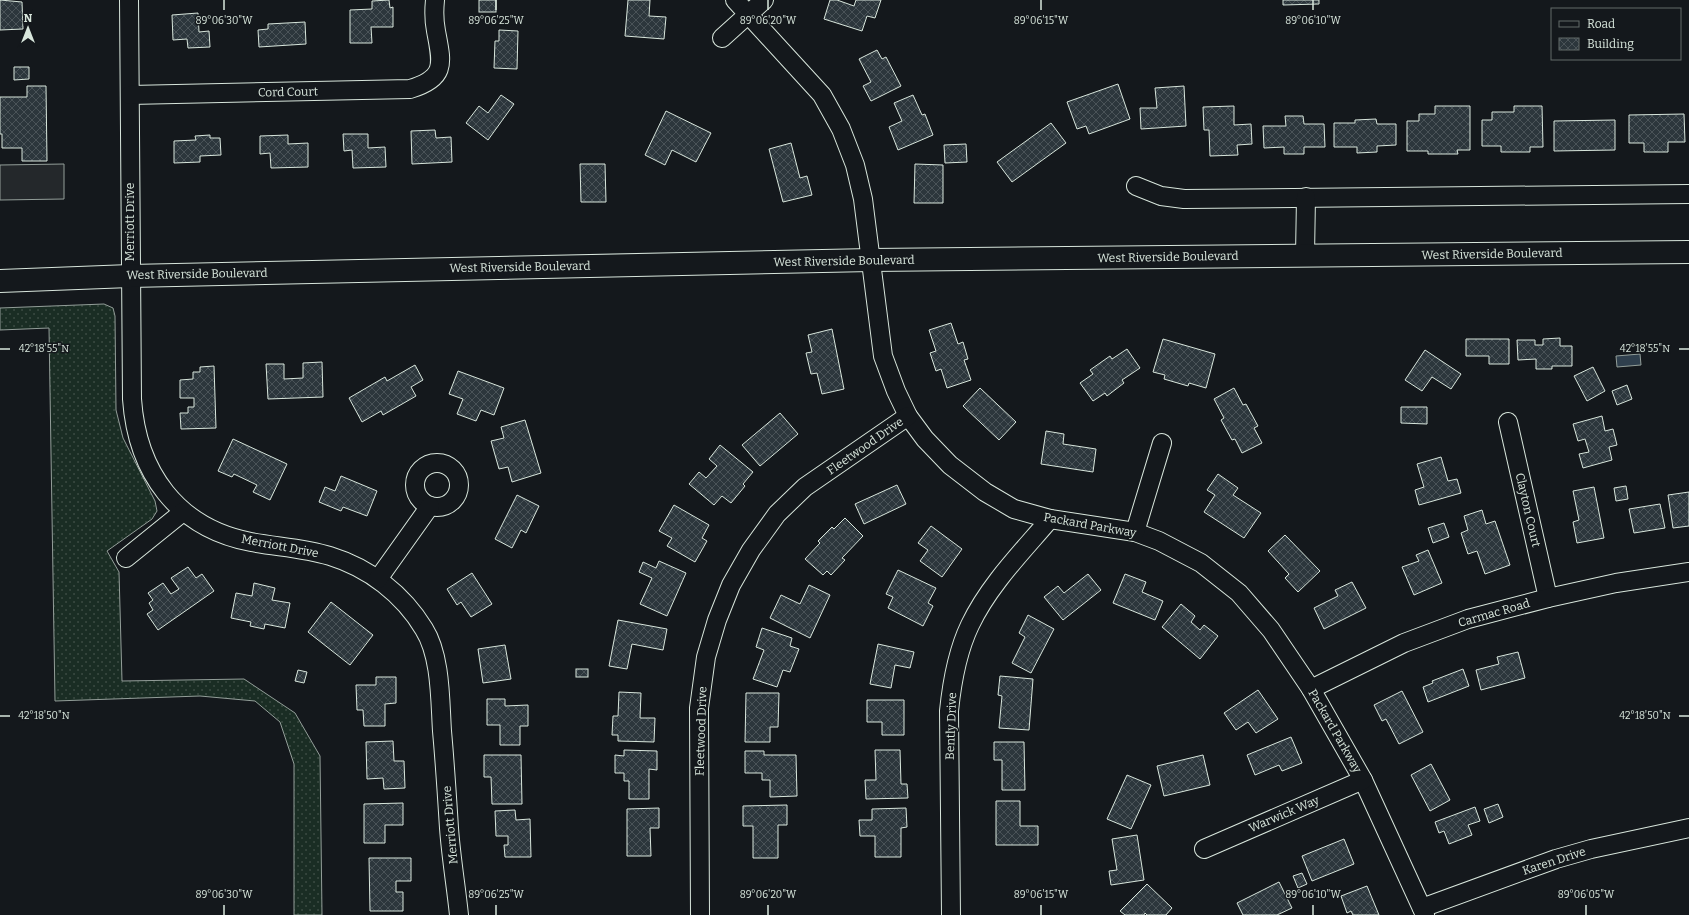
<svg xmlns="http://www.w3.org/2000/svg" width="1689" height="915" viewBox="0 0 1689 915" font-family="Bitter,serif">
<defs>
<pattern id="grass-dots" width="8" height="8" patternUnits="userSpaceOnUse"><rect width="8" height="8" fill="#1a2d24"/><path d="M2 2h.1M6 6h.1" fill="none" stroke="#3b4b43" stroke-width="1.8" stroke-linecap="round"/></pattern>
<pattern id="building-cross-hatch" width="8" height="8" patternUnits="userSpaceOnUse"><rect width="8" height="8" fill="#2c363c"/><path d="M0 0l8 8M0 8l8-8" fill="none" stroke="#4a5358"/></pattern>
</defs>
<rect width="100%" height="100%" fill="#14181c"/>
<!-- grass -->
<path fill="url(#grass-dots)" stroke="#939e99" d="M104 304 113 308 115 316 116 410 123 438 155 501 157 511 152 519 107 551 119 572 122 681 244 679 295 713 320 756 322 915H294V764L280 722 255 701 200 696 55 701 49 328 0 330V308Z"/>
<!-- parking -->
<path fill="#24282b" stroke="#939e99" d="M64 164V199L0 200V165Z"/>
<!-- water -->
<path fill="#2f3f4d" stroke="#939e99" d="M1640 354 1641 365 1617 367 1616 356Z"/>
<!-- building -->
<g fill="url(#building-cross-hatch)" stroke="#d8e6dc">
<path d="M0 0 22 2 23 29 0 30Z"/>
<path d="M389 0 390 8 393 7V27H371L372 43H350V10L372 9V1Z"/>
<rect x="479" y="0" width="17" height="12"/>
<path d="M628 0H650L649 16 666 17 664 39 625 36Z"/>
<path d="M830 0H837L854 6 856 0H881L875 18 867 16 862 31 824 19Z"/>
<path d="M1283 0H1319V4L1283 5Z"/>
<path d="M198 13 199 32 209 31 210 47 188 48 187 39 173 40 172 15Z"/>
<path d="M305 22 306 44 259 47 258 30 268 29V24Z"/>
<path d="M499 30 518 31 517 69 494 68 495 41H499Z"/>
<path d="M877 50 882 59 886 57 901 86 871 101 863 86 871 82 859 59Z"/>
<path d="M14 67H29V79L14 80Z"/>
<path d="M1118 84 1130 119 1089 134 1086 126 1077 129 1067 102Z"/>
<path d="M27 86H46L47 161H22V148H2V134H0V97H27Z"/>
<path d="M1184 86 1186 126 1141 129 1140 108H1157L1155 88Z"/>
<path d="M501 95 514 104 488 140 466 123 479 106 488 113Z"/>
<path d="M913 95 922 115 925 114 933 135 898 150 889 127 902 121 894 103Z"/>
<path d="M1234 106V125L1251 124 1252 144 1237 145 1238 155 1210 156 1209 130H1204L1203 107Z"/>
<path d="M1435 106H1470V150H1457L1458 154H1428V151H1407V121H1419V114H1435Z"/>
<path d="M1514 106H1542L1543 147H1530V152H1501V146H1482V120H1492V112H1514Z"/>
<path d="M666 111 711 133 696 162 672 150 665 165 645 155Z"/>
<path d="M1684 114 1685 142H1668V152H1644V143H1629V115Z"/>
<path d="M1285 116H1303L1304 124H1324L1325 147H1304V154H1284V147L1264 148 1263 126H1286Z"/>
<path d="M1376 119 1377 124H1396V145L1377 146V152L1357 153V147H1334V123H1355V120Z"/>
<path d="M1615 120V150L1554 151V121Z"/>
<path d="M1051 123 1066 143 1012 182 997 162Z"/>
<path d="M435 130 436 138 451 137 452 162 412 164 411 131Z"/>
<path d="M343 134H368V148L385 147 386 167 353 168 352 150 344 151Z"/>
<path d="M210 135V138H220L221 155 200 156V162L174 163V141L196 140 195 136Z"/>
<path d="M288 135V144L308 143V167L271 168 270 153 260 154V136Z"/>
<path d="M791 143 800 178 807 176 812 195 783 202 769 149Z"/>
<path d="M966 144 967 162 945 163 944 145Z"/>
<path d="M580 164H605L606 202H581Z"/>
<path d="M915 164 943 165V203H914Z"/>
<path d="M951 323 958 344 963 342 968 359 964 360 971 380 947 388 941 369 936 371 930 353 936 351 929 330Z"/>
<path d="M832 329 844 389 822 394 817 373 811 374 806 353 812 352 808 335Z"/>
<path d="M1560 338V346H1572V366H1552V369H1536V359L1518 360 1517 340H1535V345H1543V339Z"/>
<path d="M1163 339 1215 354 1206 388 1189 383 1188 386 1164 379 1165 375 1153 372Z"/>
<path d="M1466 339H1509V364H1489V356H1466Z"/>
<path d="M1127 349 1140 368 1122 380 1124 383 1107 396 1105 393 1093 401 1080 383 1093 374 1090 370 1110 356 1112 359Z"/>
<path d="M1425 350 1461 374 1451 389 1432 377 1422 391 1405 380Z"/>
<path d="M322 362 323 397 268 399 266 364H284V379L303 378V363Z"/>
<path d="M415 365 423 380 411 387 416 396 383 415 381 411 362 422 349 398 385 377 387 381Z"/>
<path d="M214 366 216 428 181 429 180 413H188V407H194V398H180V380L193 379V372H200V367Z"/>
<path d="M1593 367 1605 391 1587 401 1574 376Z"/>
<path d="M458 371 504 388 494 415 481 410 476 421 457 414 463 399 449 394Z"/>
<path d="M1627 385 1632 399 1617 405 1612 391Z"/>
<path d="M980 388 1016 422 999 440 963 406Z"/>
<path d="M1234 388 1243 405 1246 404 1258 426 1254 428 1262 443 1242 453 1235 439 1232 440 1221 420 1224 418 1214 399Z"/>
<path d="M1401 407H1427V424L1401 423Z"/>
<path d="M780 413 798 434 760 466 742 445Z"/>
<path d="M1602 416 1605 431 1613 429 1617 445 1609 447 1612 460 1583 468 1579 454 1589 452 1585 439 1578 441 1573 424Z"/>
<path d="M525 420 541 473 512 482 508 467 499 469 491 441 504 438 501 427Z"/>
<path d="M1046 431 1064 434 1063 444 1096 449 1093 472 1041 464Z"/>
<path d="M233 439 287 464 270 500 253 492 257 485 234 474 232 477 218 471Z"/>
<path d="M720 445 753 472 743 484 745 486 731 503 722 496 714 505 689 484 699 472 706 478 717 466 709 459Z"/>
<path d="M1441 457 1448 481 1457 479 1461 493 1419 505 1415 490 1424 487 1417 464Z"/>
<path d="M1218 474 1238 488 1233 495 1261 513 1244 538 1204 512 1215 495 1207 490Z"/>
<path d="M341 476 377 491 367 516 343 507 341 511 319 502 325 487 335 491Z"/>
<path d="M897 485 906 504 864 524 855 504Z"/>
<path d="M1626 486 1628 499 1616 501 1614 488Z"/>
<path d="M1594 487 1604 538 1577 543 1573 522 1579 520 1573 491Z"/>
<path d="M1689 492V526L1673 528 1668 495Z"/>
<path d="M517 495 539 506 526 533 521 530 512 548 495 539Z"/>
<path d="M1660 504 1665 528 1634 533 1629 509Z"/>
<path d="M674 505 709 525 702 538 707 541 695 562 667 546 672 538 659 531Z"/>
<path d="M1482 510 1486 524 1495 521 1510 565 1485 574 1477 551 1468 554 1461 533 1468 530 1464 516Z"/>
<path d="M845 518 863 536 842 558 845 560 831 575 827 571 823 575 805 559 820 543 818 541 832 527 834 529Z"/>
<path d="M1444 523 1449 537 1433 543 1428 528Z"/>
<path d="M931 526 962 549 942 577 920 561 928 550 918 543Z"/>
<path d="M1285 535 1320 571 1298 592 1285 578 1289 574 1268 551Z"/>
<path d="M1428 550 1442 583 1414 595 1402 567 1419 561 1416 555Z"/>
<path d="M659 561 686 573 667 616 640 604 652 578 639 572 643 562 656 568Z"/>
<path d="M188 567 196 578 202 574 214 591 158 630 147 614 153 610 149 603 153 600 148 593 163 583 171 594 179 589 171 578Z"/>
<path d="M898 570 936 588 928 603 933 606 923 626 888 608 893 597 886 594Z"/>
<path d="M472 573 492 604 471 617 461 602 457 605 447 589Z"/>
<path d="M1088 574 1101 590 1063 620 1044 597 1058 586 1064 593Z"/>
<path d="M1125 574 1146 582 1142 592 1163 601 1155 620 1113 603Z"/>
<path d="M1352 582 1366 608 1324 629 1314 608 1338 596 1335 590Z"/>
<path d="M254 583 275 588 272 600 290 603 285 628 265 624 264 629 250 626 251 622 231 618 236 593 252 596Z"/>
<path d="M809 585 830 595 810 638 770 618 781 595 800 604Z"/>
<path d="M331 602 373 635 350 665 308 632Z"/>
<path d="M1181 604 1195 616 1191 622 1200 630 1204 625 1218 636 1200 659 1162 627Z"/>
<path d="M1028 615 1054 629 1031 673 1012 663 1025 637 1019 633Z"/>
<path d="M618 620 667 629 663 650 632 644 627 669 609 666Z"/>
<path d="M762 628 792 638 790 646 799 649 790 672 783 670 777 687 753 679 764 650 756 647Z"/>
<path d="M878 644 914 652 910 668 895 665 891 688 870 684Z"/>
<path d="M505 645 511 679 483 683 478 649Z"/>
<path d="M1518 652 1525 678 1481 690 1476 670 1499 664 1497 657Z"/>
<rect x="576" y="669" width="12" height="8"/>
<path d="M1463 669 1469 686 1428 702 1423 687 1433 683 1432 681Z"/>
<path d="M298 670 307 672 304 683 295 681Z"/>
<path d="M1000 676 1033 679 1029 730 999 728 1002 696 998 695Z"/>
<path d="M376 677H396V703L385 704V726H364L363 710H357L356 685H376Z"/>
<path d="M1258 690 1278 719 1256 733 1248 722 1236 730 1224 713Z"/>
<path d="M1402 691 1423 732 1399 744 1386 719 1382 721 1374 705Z"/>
<path d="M619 692 641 693 640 718H655L654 742 618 741V735H612L613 716H618Z"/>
<path d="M746 693H779L778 727H770V742H745Z"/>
<path d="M487 699H505V706L528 705V726H520V745H500V725H487Z"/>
<path d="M867 700H904V735H882V722H867Z"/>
<path d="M1291 737 1302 763 1282 771 1279 765 1255 775 1247 755Z"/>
<path d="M393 741 394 761H404L405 788 384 789 383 778 367 779 366 742Z"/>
<path d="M994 742H1024L1025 790H1002V760H994Z"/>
<path d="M624 750 657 751V770L649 769V799H629V781H624V773H615V755L624 756Z"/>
<path d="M875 750H900L901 784H907L908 798 866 799 865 780H876Z"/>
<path d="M745 751H764V755H796L797 796 770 797V780H762V773H745Z"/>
<path d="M484 755H521L522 804H492L491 777H484Z"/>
<path d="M1203 755 1210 785 1164 796 1157 766Z"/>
<path d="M1431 764 1450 800 1430 811 1411 775Z"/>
<path d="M1127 775 1151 785 1131 829 1107 819Z"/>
<path d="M996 801H1020V826H1038V845H996Z"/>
<path d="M403 803V825H385V843H364V804Z"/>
<path d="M1498 804 1503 817 1489 823 1484 809Z"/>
<path d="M787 805V825H778V858H753V826H743V806Z"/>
<path d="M1475 807 1480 821 1468 825 1472 835 1449 844 1444 831 1439 833 1435 822Z"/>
<path d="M659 808V828H650L651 856H627V809Z"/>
<path d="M906 808 907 827 901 828V857H875V836H860L859 820H872V809Z"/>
<path d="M515 810 516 820 530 819 531 857H505L504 845H508V836H496L495 811Z"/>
<path d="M1137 835 1144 880 1111 885 1109 871 1117 870 1112 839Z"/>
<path d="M1344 839 1354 864 1312 881 1302 856Z"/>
<path d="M369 858H411V881H396V892H403V911H370Z"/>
<path d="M1302 873 1307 884 1298 888 1293 876Z"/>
<path d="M1279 882 1292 908 1277 915H1243L1237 903Z"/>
<path d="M1147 884 1172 908 1166 915H1147L1145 913 1144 915H1125L1120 911Z"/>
<path d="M1367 886 1379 915H1353L1351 911 1347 913 1341 896Z"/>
</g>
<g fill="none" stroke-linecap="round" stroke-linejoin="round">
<!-- minor casing -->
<g stroke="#d8e6dc" stroke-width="20">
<g id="minor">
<path d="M129 0 132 399C137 472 177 528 251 542 278 547 304 548 330 556 369 568 403 594 424 629 441 656 440 700 442 731 445 764 447 796 449 828 451 857 456 886 459 915"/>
<path d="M735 0 822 95 841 129 855 165 863 199 883 356 896 391 908 416 925 439 950 465 985 492 1014 509 1050 519 1135 532 1159 541 1201 563 1239 593 1271 630 1311 689 1363 780 1425 915"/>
<path d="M722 38 764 0"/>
<path d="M130 95 410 89C447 78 442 63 436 31 434 21 434 10 435 0"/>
<path d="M1136 186 1161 196 1184 199 1689 194"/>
<path d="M1305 255 1306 197"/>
<path d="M1508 422 1548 598"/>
<circle cx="437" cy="485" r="22"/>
<path d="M1135 532 1162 443"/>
<path d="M126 558 183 512"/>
<path d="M378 579 430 506"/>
<path d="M1311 689 1404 643 1468 619 1548 598 1616 583 1689 572"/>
<path d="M1204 849 1363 780"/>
<path d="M1422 908 1556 859 1591 849 1689 828"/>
<path d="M700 915 699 708 706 657 717 620 731 585 751 550 777 514 805 487 908 416"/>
<path d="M951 915 949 711C952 681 957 652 970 625 989 585 1022 552 1050 519"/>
</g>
</g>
<!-- major casing -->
<g stroke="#d8e6dc" stroke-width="24">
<path id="major" d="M0 281 130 276 871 260 1689 252"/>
</g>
<!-- minor -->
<use href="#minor" stroke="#14181c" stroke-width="18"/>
<!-- major -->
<use href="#major" stroke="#14181c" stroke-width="22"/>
</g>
<!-- ticks -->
<path fill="none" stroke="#d8e6dc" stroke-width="1.5" d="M224 0V10M496 0V10M768 0V10M1041 0V10M1313 0V10M0 349H10M1679 349H1689M0 716H10M1679 716H1689M224 905V915M496 905V915M768 905V915M1041 905V915M1313 905V915M1586 905V915"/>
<g text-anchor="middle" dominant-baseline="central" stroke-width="3" stroke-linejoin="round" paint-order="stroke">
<!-- street labels -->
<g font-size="12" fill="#d8e6dc" stroke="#14181c">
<text transform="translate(288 92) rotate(-1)">Cord Court</text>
<text transform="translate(130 222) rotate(-90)">Merriott Drive</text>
<text transform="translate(1492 254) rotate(-1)">West Riverside Boulevard</text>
<text transform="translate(1168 257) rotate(-1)">West Riverside Boulevard</text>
<text transform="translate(844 261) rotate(-1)">West Riverside Boulevard</text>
<text transform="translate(520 267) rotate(-1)">West Riverside Boulevard</text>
<text transform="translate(197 274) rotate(-1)">West Riverside Boulevard</text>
<text transform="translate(865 446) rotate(-35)">Fleetwood Drive</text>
<text transform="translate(1528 510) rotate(77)">Clayton Court</text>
<text transform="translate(1090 525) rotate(10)">Packard Parkway</text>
<text transform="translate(280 546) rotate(11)">Merriott Drive</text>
<text transform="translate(1494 613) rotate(-16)">Carmac Road</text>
<text transform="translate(951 726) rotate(-88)">Bently Drive</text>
<text transform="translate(701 731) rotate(-88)">Fleetwood Drive</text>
<text transform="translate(1335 731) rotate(60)">Packard Parkway</text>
<text transform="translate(1284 814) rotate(-23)">Warwick Way</text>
<text transform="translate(450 825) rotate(-95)">Merriott Drive</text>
<text transform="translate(1554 861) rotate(-18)">Karen Drive</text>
</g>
</g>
<g font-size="10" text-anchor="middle" fill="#d8e6dc" stroke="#14181c" stroke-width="3" stroke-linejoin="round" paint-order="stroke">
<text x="224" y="24">89°06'30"W</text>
<text x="496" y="24">89°06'25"W</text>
<text x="768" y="24">89°06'20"W</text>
<text x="1041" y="24">89°06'15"W</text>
<text x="1313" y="24">89°06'10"W</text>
<text x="44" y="352">42°18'55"N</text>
<text x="1645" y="352">42°18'55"N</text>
<text x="44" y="719">42°18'50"N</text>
<text x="1645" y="719">42°18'50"N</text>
<text x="224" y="898">89°06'30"W</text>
<text x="496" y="898">89°06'25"W</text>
<text x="768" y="898">89°06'20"W</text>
<text x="1041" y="898">89°06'15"W</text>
<text x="1313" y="898">89°06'10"W</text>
<text x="1586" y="898">89°06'05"W</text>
</g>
<!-- legend -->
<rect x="1551" y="8" width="130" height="52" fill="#14181c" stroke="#626a69"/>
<rect x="1559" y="21" width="20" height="6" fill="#14181c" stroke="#626a69"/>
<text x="1587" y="28" font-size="12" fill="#d8e6dc">Road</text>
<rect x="1559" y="38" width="20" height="12" fill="url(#building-cross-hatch)" stroke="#626a69"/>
<text x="1587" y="48" font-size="12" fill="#d8e6dc">Building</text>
<!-- north arrow -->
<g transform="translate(28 28)" stroke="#14181c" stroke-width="3" paint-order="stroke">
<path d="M0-3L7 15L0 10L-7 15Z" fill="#d8e6dc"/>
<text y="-6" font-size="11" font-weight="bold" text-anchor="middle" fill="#d8e6dc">N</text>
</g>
</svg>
